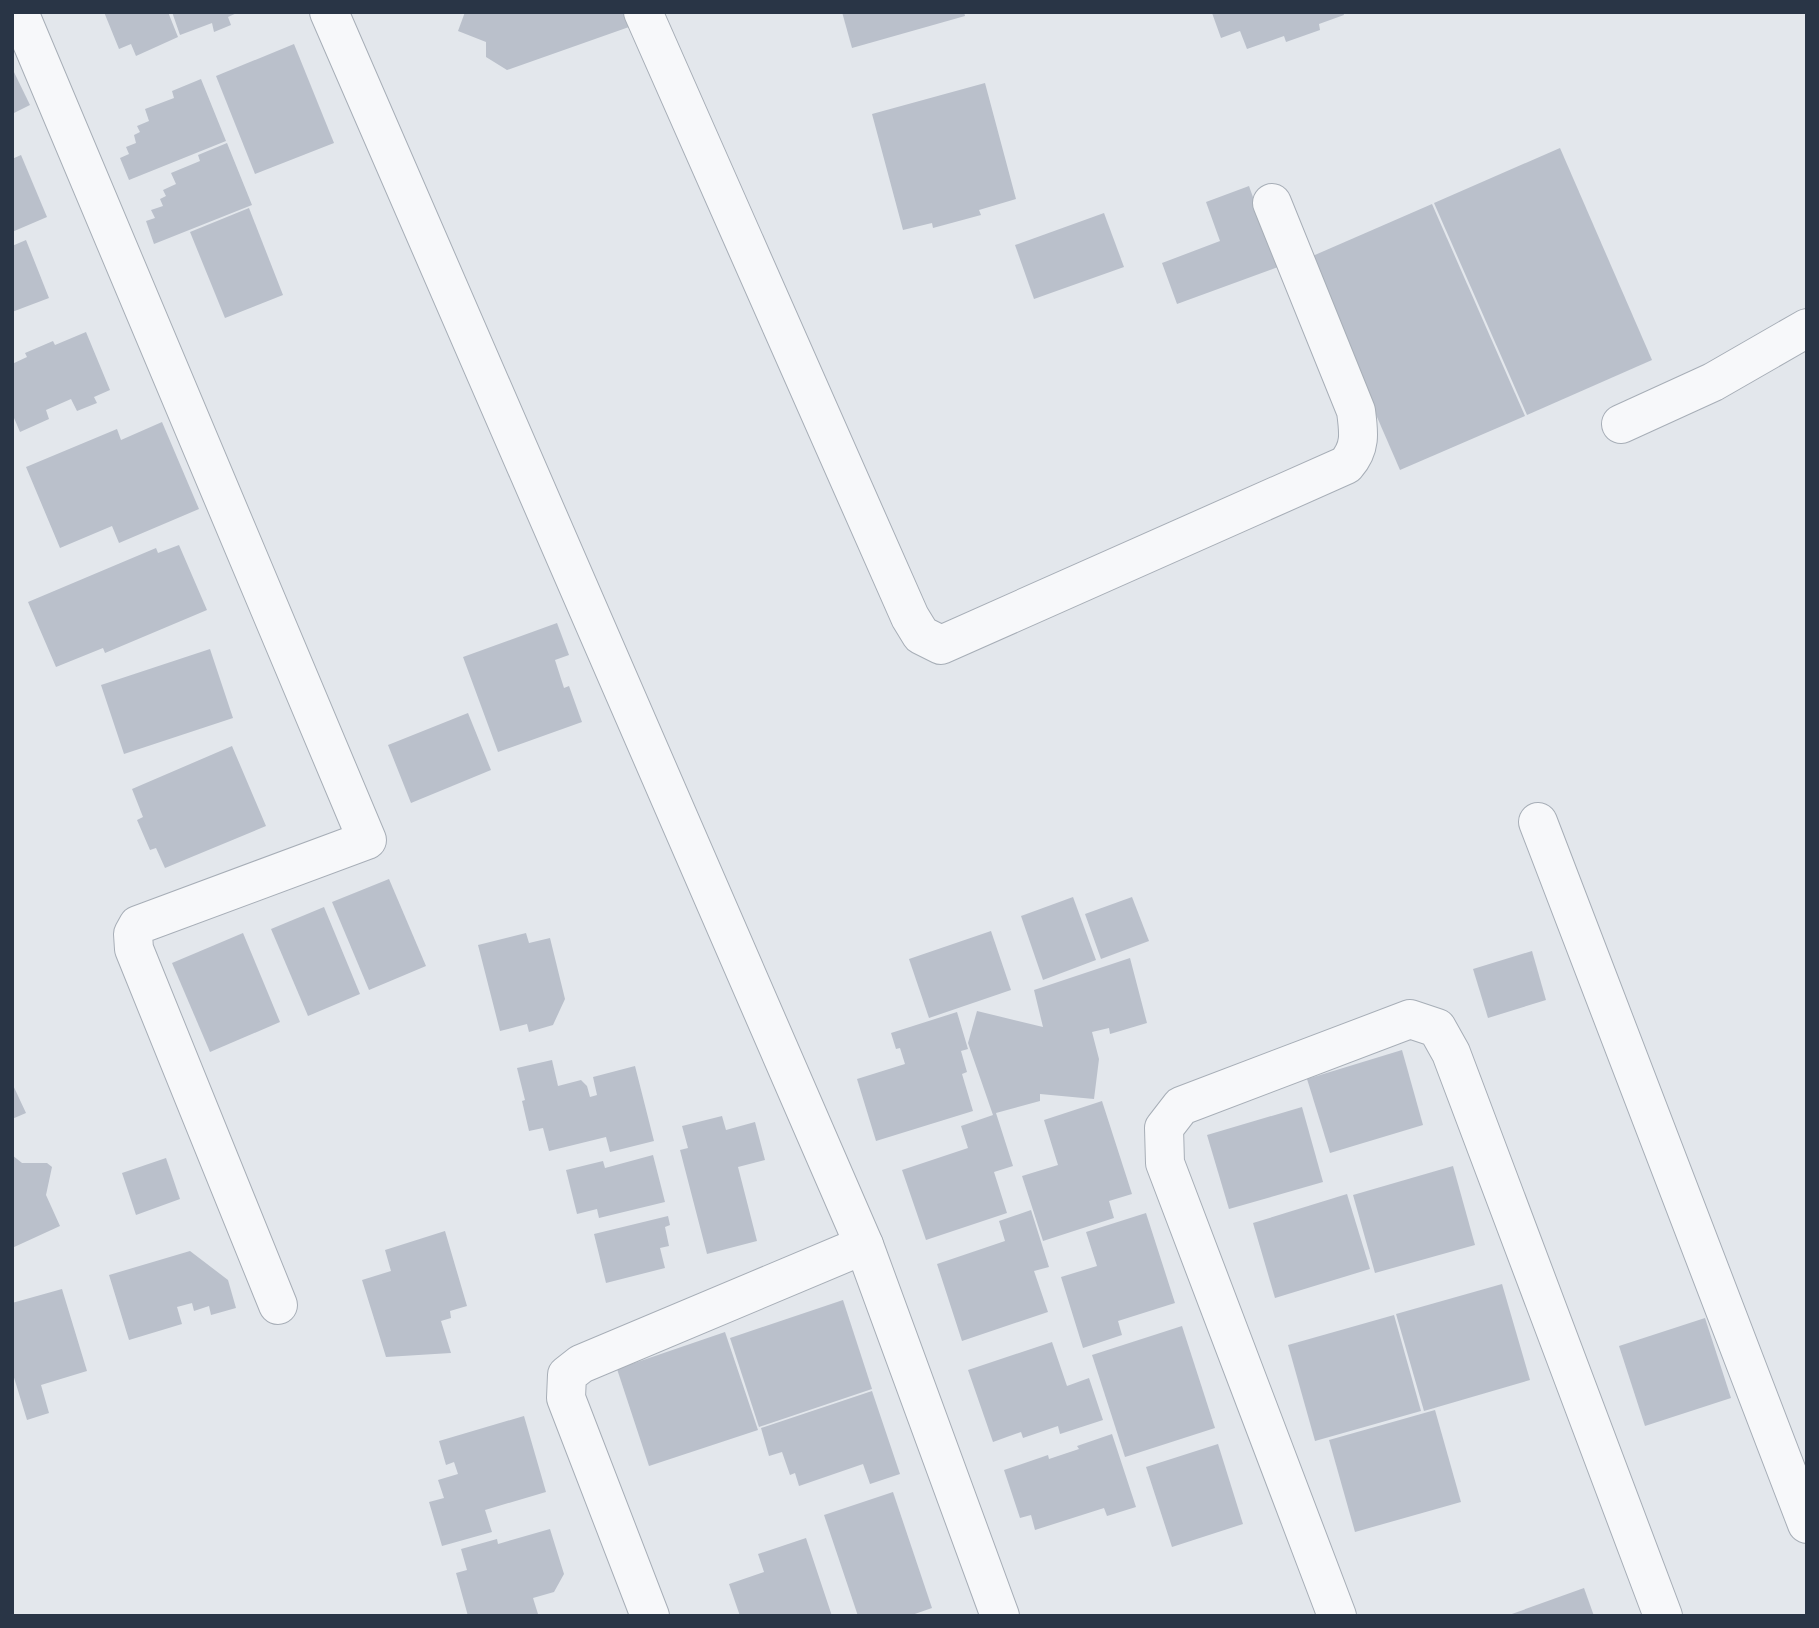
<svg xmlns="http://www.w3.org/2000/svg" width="1819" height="1628" viewBox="0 0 1819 1628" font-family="Cabin,sans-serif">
<rect width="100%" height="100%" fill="#e3e7ec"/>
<!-- building -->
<g fill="#bac0cb">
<path d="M104 12H168L178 37 136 56 131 44 119 49Z"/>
<path d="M172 12H239L228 17 231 25 214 32 212 23 180 35Z"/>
<path d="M465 12H624L629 27 507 70 486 57V42L458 31Z"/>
<path d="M842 12H964L965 16 852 48Z"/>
<path d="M1215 12H1343L1344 15 1319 24 1320 30 1286 42 1284 36 1247 49 1240 31 1221 38 1212 13Z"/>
<path d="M294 44 334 143 255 174 216 76Z"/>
<path d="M12 68 30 105 12 114Z"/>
<path d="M201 79 226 141 129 180 120 158 129 154 126 147 136 143 134 135 140 132 137 126 149 121 145 109 174 98 172 91Z"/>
<path d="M985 83 1016 199 979 210 981 215 933 228 932 223 903 230 872 114Z"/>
<path d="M227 143 252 205 154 244 146 221 155 218 151 210 163 206 160 199 166 196 163 190 176 184 171 173 200 161 198 155Z"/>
<path d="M1560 148 1652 360 1527 415 1434 203Z"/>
<path d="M21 155 47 217 12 232V159Z"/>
<path d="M1249 186 1278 267 1177 304 1162 263 1220 241 1206 202Z"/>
<path d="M1432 204 1525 416 1400 470 1308 258Z"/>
<path d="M249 208 283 295 225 318 190 232Z"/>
<path d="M1104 213 1124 267 1034 299 1015 245Z"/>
<path d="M26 240 49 298 12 312V246Z"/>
<path d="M86 332 110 390 94 397 97 403 77 411 71 399 46 410 49 419 20 432 14 418H12V364L27 357 25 353 53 341 55 345Z"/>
<path d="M162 422 199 509 119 543 112 526 60 548 26 467 117 429 121 440Z"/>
<path d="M179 545 207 610 105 653 103 648 56 667 28 602 156 548 158 553Z"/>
<path d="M557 623 569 655 555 660 564 688 569 686 582 722 498 752 463 657Z"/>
<path d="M210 649 233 718 124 754 101 685Z"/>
<path d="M468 713 491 770 411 803 388 745Z"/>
<path d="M232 746 266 826 165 868 156 848 150 850 137 820 143 817 132 789Z"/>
<path d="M389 879 426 966 369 990 332 902Z"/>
<path d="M1073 897 1096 960 1043 980 1021 916Z"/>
<path d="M1132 897 1149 941 1101 959 1085 914Z"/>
<path d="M324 907 360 994 308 1016 271 929Z"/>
<path d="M991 931 1011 990 929 1018 909 959Z"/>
<path d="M243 933 280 1022 210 1052 172 963Z"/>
<path d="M526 933 529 943 550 938 565 999 553 1025 529 1032 527 1024 500 1031 478 945Z"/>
<path d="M1532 951 1546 1000 1488 1018 1473 969Z"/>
<path d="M1130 958 1147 1023 1110 1034 1109 1028 1092 1032 1099 1059 1094 1099 1040 1094V1101L996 1113 1013 1166 994 1172 1007 1213 926 1240 902 1170 968 1148 961 1126 993 1115 968 1043 977 1011 1043 1027 1034 990Z"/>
<path d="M957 1012 968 1049 961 1051 967 1072 962 1074 973 1111 876 1141 857 1079 905 1064 900 1048 896 1049 891 1033Z"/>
<path d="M1402 1050 1423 1125 1330 1153 1307 1079Z"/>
<path d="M552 1060 558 1086 581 1080 587 1086 590 1097 597 1095 593 1077 635 1066 654 1141 610 1152 606 1137 549 1151 543 1128 529 1131 522 1101 525 1100 517 1068Z"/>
<path d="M12 1083 26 1113 12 1119Z"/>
<path d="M1102 1101 1132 1194 1109 1201 1114 1218 1043 1241 1022 1176 1058 1165 1044 1120Z"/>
<path d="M1302 1107 1323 1182 1229 1209 1207 1135Z"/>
<path d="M722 1116 726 1130 755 1122 765 1160 738 1167 757 1241 707 1254 680 1150 688 1148 682 1126Z"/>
<path d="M12 1155 22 1163H47L52 1167 46 1195 60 1226 12 1248Z"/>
<path d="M653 1155 665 1202 599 1218 597 1209 577 1214 566 1170 603 1161 605 1168Z"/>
<path d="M166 1158 180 1199 136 1215 122 1173Z"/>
<path d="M1453 1166 1475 1245 1375 1273 1353 1195Z"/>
<path d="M1347 1194 1370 1269 1275 1298 1253 1223Z"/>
<path d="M1031 1210 1049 1267 1034 1271 1048 1312 962 1341 937 1264 1005 1241 999 1221Z"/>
<path d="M1146 1213 1175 1303 1118 1321 1122 1335 1083 1348 1061 1277 1097 1266 1086 1232Z"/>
<path d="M668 1216 670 1225 665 1227 669 1246 660 1248 665 1268 606 1283 594 1234Z"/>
<path d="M445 1231 467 1306 450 1311 451 1318 441 1321 451 1353 386 1357 362 1280 391 1271 385 1250Z"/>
<path d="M190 1251 228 1280 236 1308 211 1315 209 1306 194 1311 192 1303 177 1307 182 1324 129 1340 109 1275Z"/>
<path d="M1502 1284 1530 1380 1424 1411 1396 1314Z"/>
<path d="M62 1289 87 1371 41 1385 49 1413 27 1420 12 1371V1303Z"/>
<path d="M843 1300 872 1389 759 1427 730 1338Z"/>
<path d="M1394 1315 1421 1411 1315 1441 1288 1345Z"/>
<path d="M1705 1318 1731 1398 1645 1426 1619 1346Z"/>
<path d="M1182 1326 1215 1428 1125 1457 1092 1355Z"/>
<path d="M725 1332 758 1430 649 1466 617 1369Z"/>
<path d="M1052 1342 1067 1386 1089 1378 1103 1420 1060 1434 1058 1426 1023 1438 1021 1432 993 1442 968 1370Z"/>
<path d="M872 1391 900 1474 870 1484 863 1464 799 1486 795 1473 790 1475 782 1452 769 1456 761 1428Z"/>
<path d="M1435 1410 1461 1502 1355 1532 1329 1440Z"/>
<path d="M524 1416 546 1492 485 1510 492 1532 442 1546 429 1502 444 1498 438 1480 458 1474 454 1462 446 1465 439 1441Z"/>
<path d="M1112 1434 1136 1507 1107 1516 1104 1508 1035 1530 1031 1515 1020 1518 1004 1470 1048 1455 1049 1459 1079 1449 1077 1446Z"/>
<path d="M1218 1444 1243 1524 1172 1547 1146 1467Z"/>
<path d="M893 1492 932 1608 909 1616H858L824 1515Z"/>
<path d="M550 1529 564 1574 554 1592 533 1598 538 1614 468 1616 456 1573 467 1570 461 1549 497 1539 498 1544Z"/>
<path d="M806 1538 832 1616H740L729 1584 764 1572 758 1554Z"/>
<path d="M1584 1588 1594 1616H1509V1615Z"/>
</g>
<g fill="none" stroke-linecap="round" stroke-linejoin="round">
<!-- street casing -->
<g stroke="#a7aeb7" stroke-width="40">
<g id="street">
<path d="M19 12 367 840 138 925 133 934 134 949 278 1305"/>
<path d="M329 12 864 1245 1000 1616"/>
<path d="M643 12 910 617 921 635 941 645 1346 465C1361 448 1359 433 1356 411L1272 203"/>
<path d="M1621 424 1713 382 1807 328"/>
<path d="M1538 822 1807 1524"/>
<path d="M650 1616 566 1398 567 1375 581 1364 864 1245"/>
<path d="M1337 1616 1165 1163 1164 1128 1181 1106 1410 1019 1437 1028 1451 1053 1663 1616"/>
</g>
</g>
<!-- street -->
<use href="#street" stroke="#f7f8fa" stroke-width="38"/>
</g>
<!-- border -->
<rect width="1819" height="1628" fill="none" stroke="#293546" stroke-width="28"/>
</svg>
